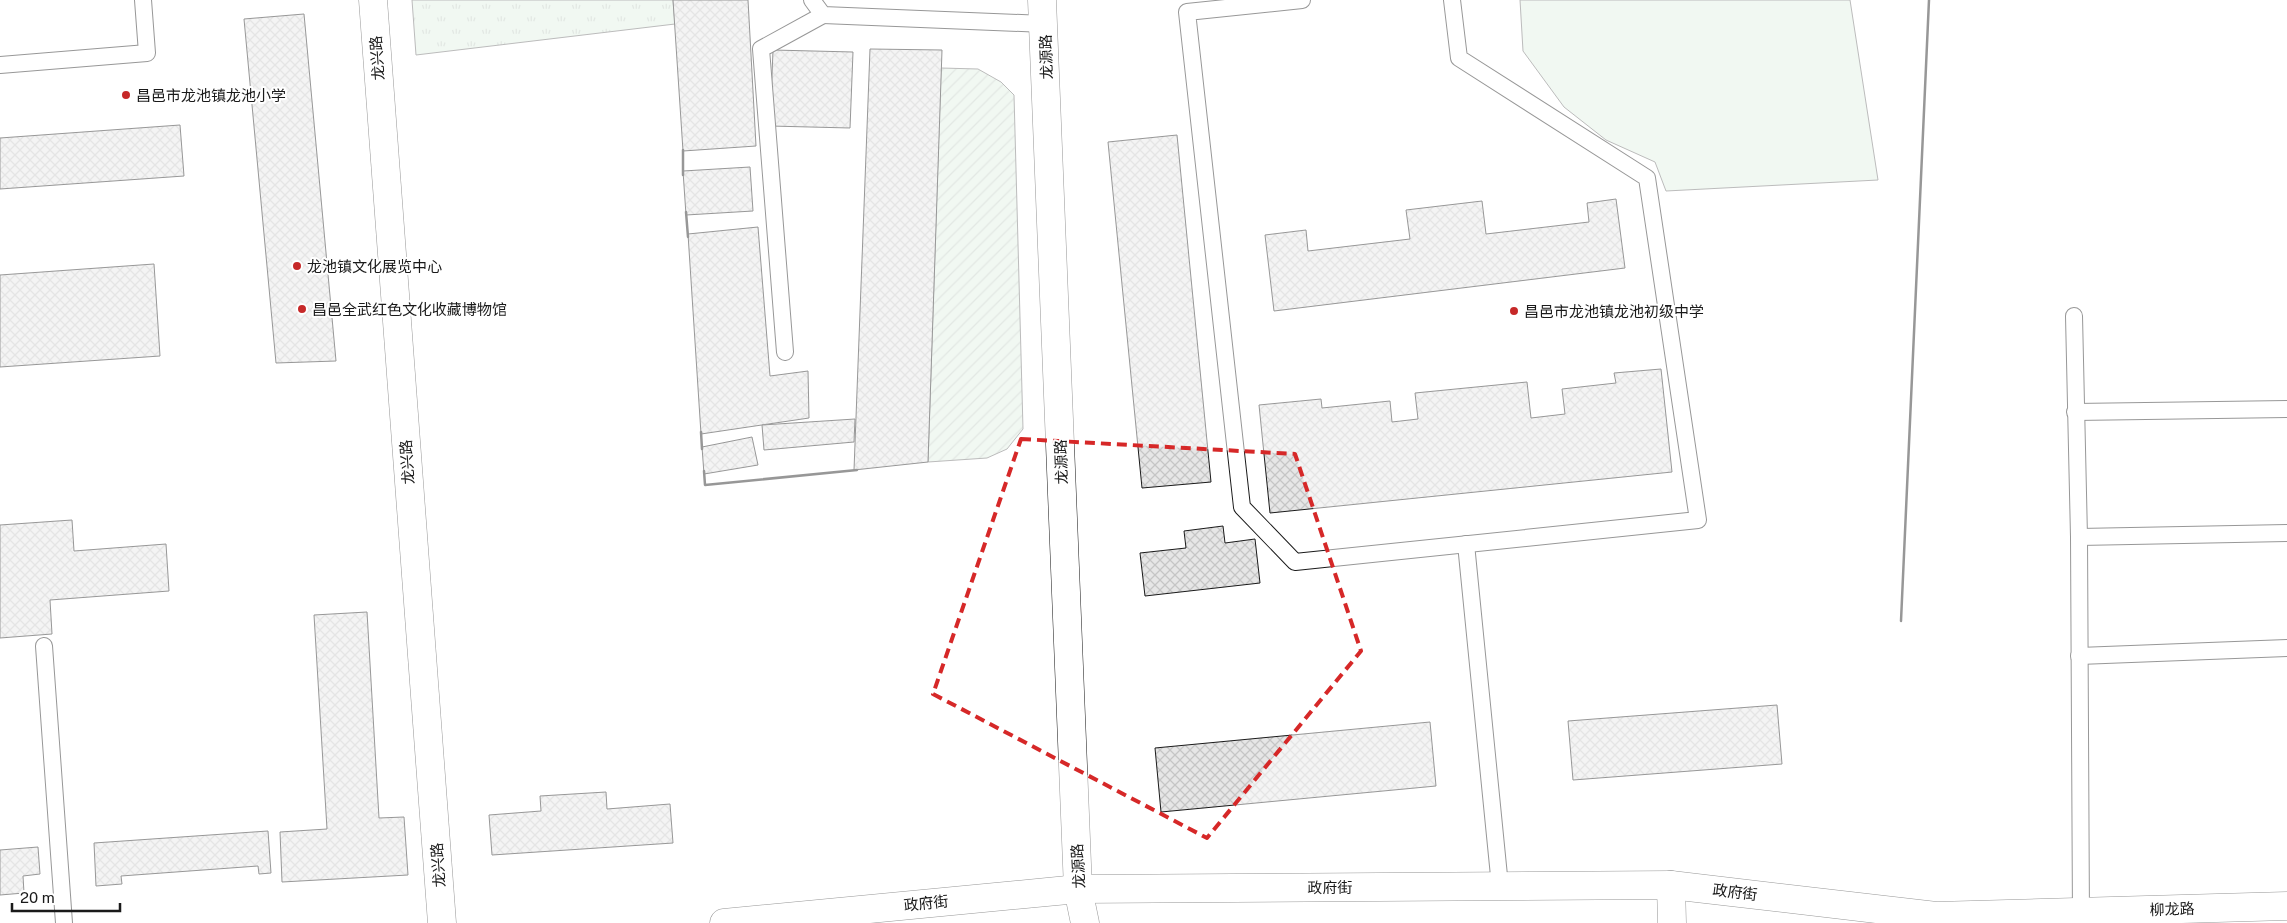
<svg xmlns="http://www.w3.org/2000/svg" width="2287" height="923" viewBox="0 0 2287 923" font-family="'Public Sans','Noto Sans SC',sans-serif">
<defs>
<pattern id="park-tufts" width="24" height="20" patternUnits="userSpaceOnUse" patternTransform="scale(1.25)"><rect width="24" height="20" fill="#e0efe3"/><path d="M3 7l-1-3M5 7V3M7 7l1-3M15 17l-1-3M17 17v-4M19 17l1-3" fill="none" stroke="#c0ccc2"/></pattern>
<pattern id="garden-furrows" width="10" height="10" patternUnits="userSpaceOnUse" patternTransform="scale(1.25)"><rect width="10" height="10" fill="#e0efe3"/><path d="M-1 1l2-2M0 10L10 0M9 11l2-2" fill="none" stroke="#c0ccc2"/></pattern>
<pattern id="building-cross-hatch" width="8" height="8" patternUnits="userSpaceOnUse" patternTransform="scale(1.25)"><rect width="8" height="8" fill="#e6e6e6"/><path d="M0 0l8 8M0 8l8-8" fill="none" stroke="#c5c5c5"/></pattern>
</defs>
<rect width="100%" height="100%" fill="#fff"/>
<!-- grass -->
<path fill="#e0efe3" stroke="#6a6a6a" d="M1520 0H1850L1878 180 1666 191 1655 162 1606 140 1564 107 1523 51Z"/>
<!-- park -->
<path fill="url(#park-tufts)" stroke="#6a6a6a" d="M412 0H673L675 24 416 55Z"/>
<!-- garden -->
<path fill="url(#garden-furrows)" stroke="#6a6a6a" d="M941 68 978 69 1001 82 1014 95 1023 429 1007 449 987 458 928 462Z"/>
<!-- building -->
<g fill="url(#building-cross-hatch)" stroke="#1a1a1a">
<path d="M673 0H748L756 146 683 151Z"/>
<path d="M304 14 336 361 276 363 244 19Z"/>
<path d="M870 49 942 50 928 462 854 470Z"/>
<path d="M773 50 853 52 850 128 770 126Z"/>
<path d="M180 125 184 176 0 189V138Z"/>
<path d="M1177 135 1211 482 1142 488 1108 142Z"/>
<path d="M750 167 753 211 686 215 683 171Z"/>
<path d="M1616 199 1625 268 1274 311 1265 235 1306 230 1308 251 1410 239 1406 210 1482 201 1486 234 1589 222 1587 203Z"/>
<path d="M758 227 770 376 808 371 809 418 701 434 688 234Z"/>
<path d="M154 264 160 356 0 367V275Z"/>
<path d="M1661 369 1672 472 1270 513 1259 405 1321 399 1322 408 1390 401 1392 422 1418 419 1415 393 1527 382 1531 418 1565 414 1562 389 1616 383 1614 373Z"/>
<path d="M855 419 854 442 764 450 762 425Z"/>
<path d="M752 437 758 465 704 474 702 447Z"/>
<path d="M72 520 74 551 166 544 169 591 50 600 52 634 0 638V525Z"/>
<path d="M1223 526 1225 543 1255 539 1260 583 1145 596 1140 553 1186 548 1184 531Z"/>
<path d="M367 612 379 818 404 817 408 875 282 882 280 832 327 829 314 615Z"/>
<path d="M1777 705 1782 764 1573 780 1568 721Z"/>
<path d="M1430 722 1436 786 1161 812 1155 748Z"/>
<path d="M606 792 607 809 670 804 673 843 492 855 489 815 541 811 540 796Z"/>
<path d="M268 831 271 873 259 874 258 866 121 876 122 884 96 886 94 843Z"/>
<path d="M38 847 40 874 23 876 24 893 0 895V850Z"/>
</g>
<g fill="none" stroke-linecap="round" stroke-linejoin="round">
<!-- service casing -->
<g stroke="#1a1a1a" stroke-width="18">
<g id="service">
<path d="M812 0 823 15 1044 24"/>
<path d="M1302 0 1187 12 1242 507 1295 562 1698 520 1647 178 1459 58 1452 0"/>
<path d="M0 65 147 53 143 0"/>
<path d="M2074 316 2079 537 2081 921"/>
<path d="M785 352 761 49 823 15"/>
<path d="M2075 412 2287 409"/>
<path d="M2079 537 2287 533"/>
<path d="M1466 544 1500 886"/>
<path d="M44 646 64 923"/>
<path d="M2079 656 2287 648"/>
</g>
</g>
<!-- minor casing -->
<g stroke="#1a1a1a" stroke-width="29">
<path id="minor" d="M1671 885 1672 923"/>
</g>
<!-- tertiary casing -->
<g stroke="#1a1a1a" stroke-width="29">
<g id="tertiary">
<path d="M373 0 442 923"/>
<path d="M1042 0 1078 889 1085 923"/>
<path d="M724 923 1078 889 1671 885 1936 916 2287 906"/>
</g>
</g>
<!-- service -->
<use href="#service" stroke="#fff" stroke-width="16"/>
<!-- minor -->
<use href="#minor" stroke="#fff" stroke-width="28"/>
<!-- tertiary -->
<use href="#tertiary" stroke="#fff" stroke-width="28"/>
<!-- wall -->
<g stroke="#1a1a1a" stroke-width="2.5">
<path d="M683 150V175"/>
<path d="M686 212 688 237"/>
<path d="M701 432 702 449"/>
<path d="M704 471 705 485 857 470"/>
<path d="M1901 621 1929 0"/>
</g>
</g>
<!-- marked area -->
<path d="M0 0H2287V923H0ZM1021 439 1295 454 1361 651 1207 838 933 694Z" fill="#fff" fill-opacity=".55" fill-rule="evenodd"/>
<path fill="none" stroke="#d62828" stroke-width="4" stroke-dasharray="10 6" stroke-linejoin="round" d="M1021 439 1295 454 1361 651 1207 838 933 694Z"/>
<!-- markers -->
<g fill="#c62828" stroke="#fff" stroke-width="2">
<circle cx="126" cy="95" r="5"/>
<circle cx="297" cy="266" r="5"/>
<circle cx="302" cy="309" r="5"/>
<circle cx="1514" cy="311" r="5"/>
</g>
<g text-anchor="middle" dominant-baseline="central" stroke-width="4" stroke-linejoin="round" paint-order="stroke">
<!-- street labels -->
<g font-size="15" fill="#1a1a1a" stroke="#fff">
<text transform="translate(1046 57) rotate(-92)">龙源路</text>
<text transform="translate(377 58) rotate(-94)">龙兴路</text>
<text transform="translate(407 462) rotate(-94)">龙兴路</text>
<text transform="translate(1061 462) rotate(-92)">龙源路</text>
<text transform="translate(438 865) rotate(-94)">龙兴路</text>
<text transform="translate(1078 866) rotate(-93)">龙源路</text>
<text x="1330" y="887">政府街</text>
<text transform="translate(1735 892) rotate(7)">政府街</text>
<text transform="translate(926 903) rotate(-6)">政府街</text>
<text transform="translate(2172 909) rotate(-2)">柳龙路</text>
</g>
<!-- poi labels -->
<g font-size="15" fill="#1a1a1a" stroke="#fff" text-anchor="start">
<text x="136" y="95">昌邑市龙池镇龙池小学</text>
<text x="307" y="266">龙池镇文化展览中心</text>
<text x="312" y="309">昌邑全武红色文化收藏博物馆</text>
<text x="1524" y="311">昌邑市龙池镇龙池初级中学</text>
</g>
</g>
<!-- scale -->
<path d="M12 903v8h108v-8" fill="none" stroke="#1a1a1a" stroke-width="2.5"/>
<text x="20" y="903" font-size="15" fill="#1a1a1a" stroke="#ffffff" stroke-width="4" paint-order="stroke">20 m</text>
</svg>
